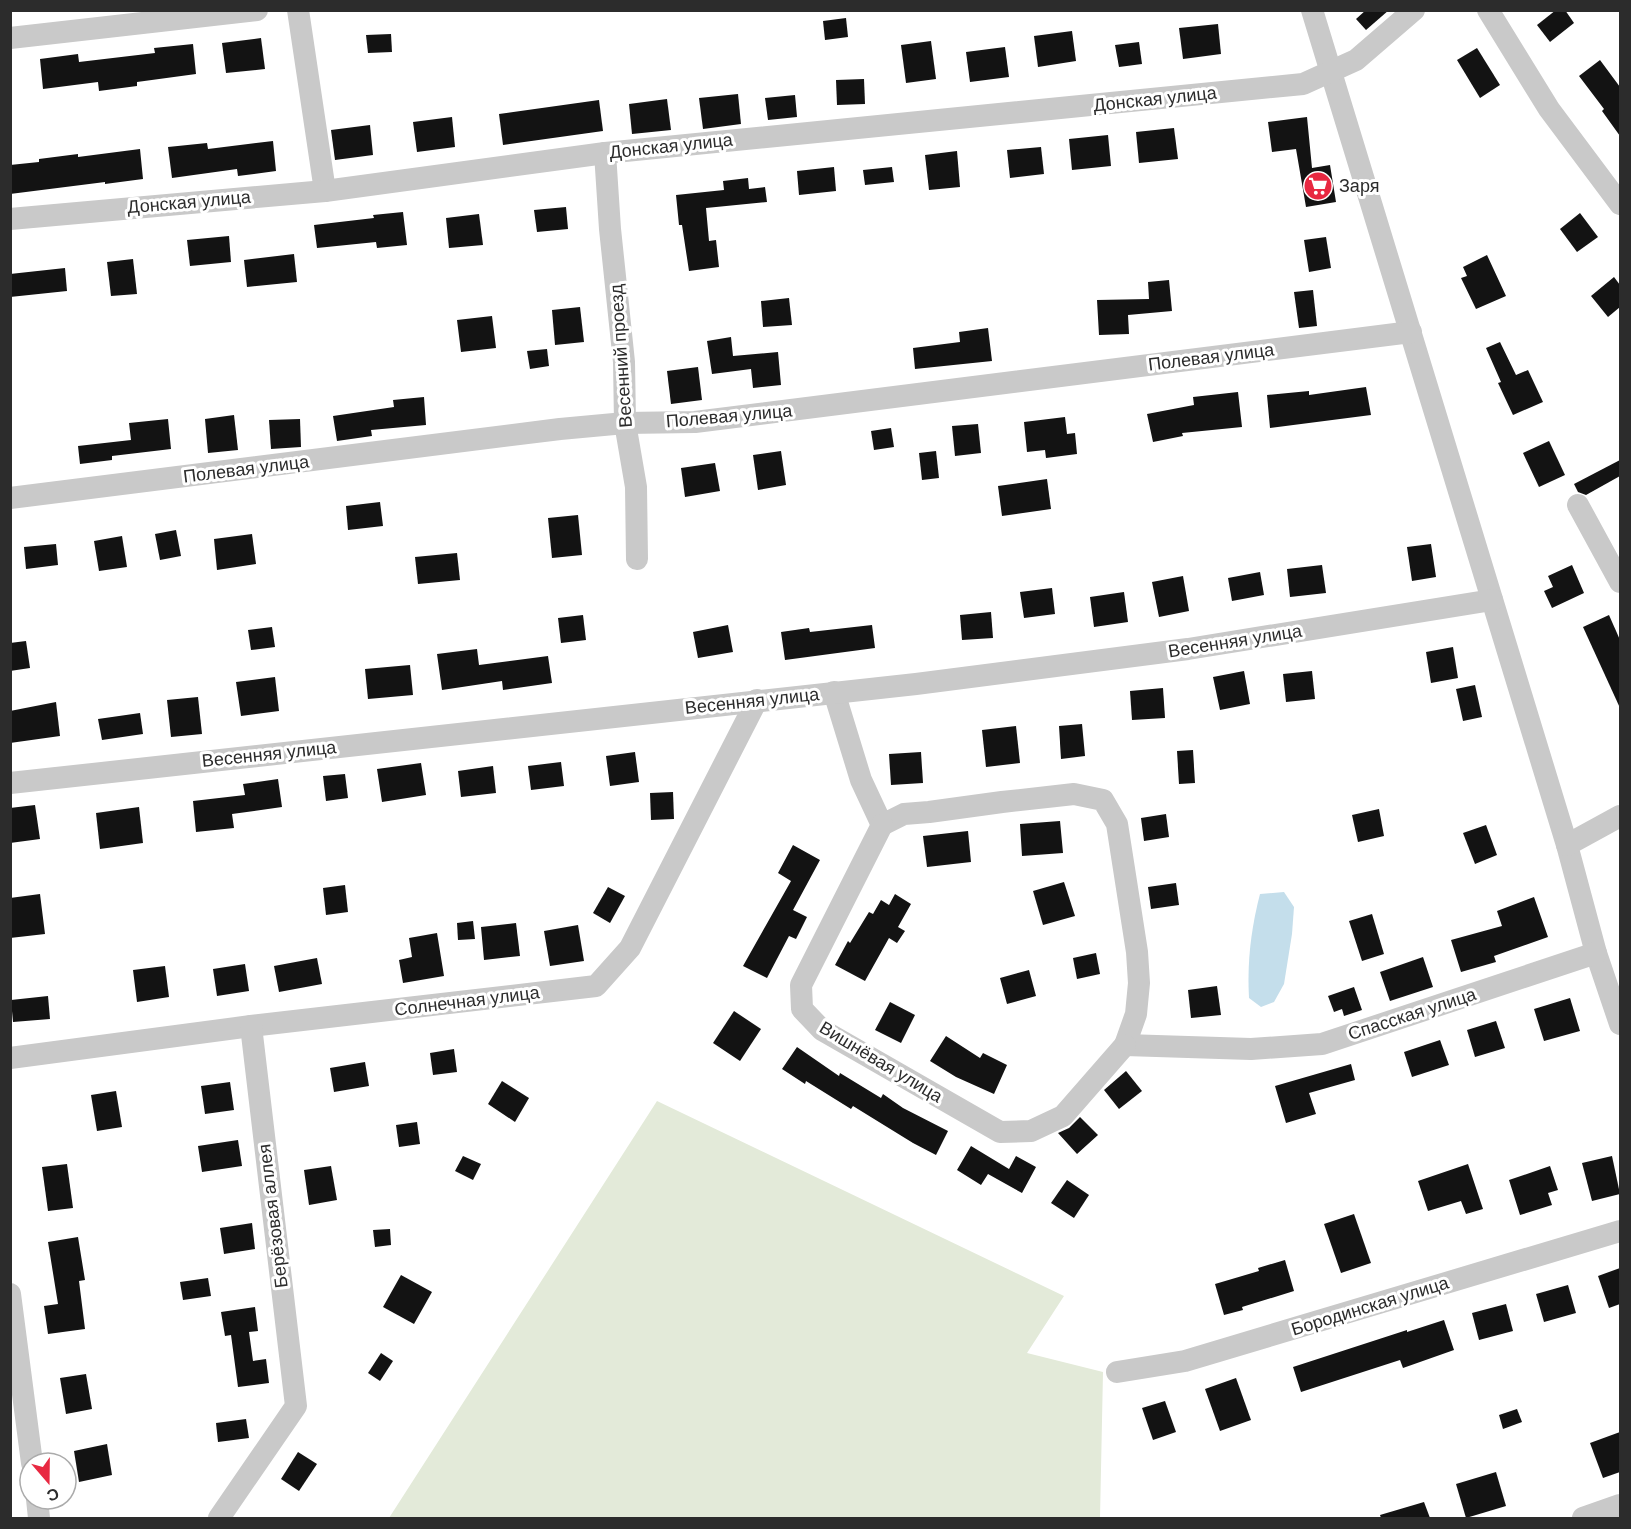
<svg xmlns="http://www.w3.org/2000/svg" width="1631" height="1529" viewBox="0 0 1631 1529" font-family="Helvetica,sans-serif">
<rect width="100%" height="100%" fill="#fff"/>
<!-- green -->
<path fill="#e3ead9" d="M657 1101 1064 1296 1027 1353 1103 1372 1100 1518H389Z"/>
<!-- water -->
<path fill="#c4deeb" d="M1284 892 1294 907 1292 934 1284 984 1274 1002 1261 1007 1249 998C1247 962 1251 929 1260 894Z"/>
<!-- building -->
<g fill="#131313">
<path d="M1366 10H1389L1366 30 1356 19Z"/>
<path d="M1556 10H1565L1574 23 1550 42 1537 25Z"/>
<path d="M846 18 848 37 825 40 823 21Z"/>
<path d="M1218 24 1221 54 1183 59 1179 28Z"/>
<path d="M1072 31 1076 61 1038 67 1034 36Z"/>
<path d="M391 34 392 52 368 53 366 35Z"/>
<path d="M261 38 265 69 226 73 222 43Z"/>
<path d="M931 41 936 79 906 83 901 45Z"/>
<path d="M1139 42 1142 64 1119 67 1115 45Z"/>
<path d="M193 44 196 74 137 82V86L99 91 98 82 43 89 40 59 78 54 79 62 155 53 154 48Z"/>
<path d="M1005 47 1009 77 970 82 966 52Z"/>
<path d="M1477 48 1500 85 1480 98 1457 60Z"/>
<path d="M1600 60 1620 87V136L1602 111 1604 109 1579 76Z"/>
<path d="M864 79 865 104 837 105 836 80Z"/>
<path d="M738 94 741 124 703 129 699 98Z"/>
<path d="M795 95 797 117 768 120 765 98Z"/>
<path d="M667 99 671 130 632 134 629 104Z"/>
<path d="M599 100 603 131 503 145 499 114Z"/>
<path d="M452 117 455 147 417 152 413 122Z"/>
<path d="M1307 117 1312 168 1330 165 1336 202 1306 207 1296 149 1272 152 1268 122Z"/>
<path d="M370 125 373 155 335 160 331 130Z"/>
<path d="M1174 128 1178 159 1139 163 1136 132Z"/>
<path d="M1108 135 1111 166 1072 170 1069 139Z"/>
<path d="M273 141 276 171 238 176 237 169 172 178 168 147 207 143 208 149Z"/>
<path d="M1041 147 1044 174 1010 178 1007 150Z"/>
<path d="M140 149 143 179 105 184V182L10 194V165L39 162V159L78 154V157Z"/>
<path d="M957 151 960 187 929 190 925 155Z"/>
<path d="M834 167 836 191 799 195 797 171Z"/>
<path d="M892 167 894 182 865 185 863 170Z"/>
<path d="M748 178 749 189 765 187 767 202 706 208 709 241 716 240 719 267 689 271 682 225H679L676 195 724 190 723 181Z"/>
<path d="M566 207 568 229 537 232 534 210Z"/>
<path d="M403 212 407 245 377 248 376 242 317 248 314 225 374 218 373 215Z"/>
<path d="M1580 213 1598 237 1577 252 1560 229Z"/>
<path d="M479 214 483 245 449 248 446 218Z"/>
<path d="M229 236 231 262 190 266 187 240Z"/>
<path d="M1326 237 1331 268 1309 272 1304 240Z"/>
<path d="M294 254 297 282 247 287 244 260Z"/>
<path d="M1487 255 1506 296 1476 309 1461 278 1467 276 1463 267Z"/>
<path d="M133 259 137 294 111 296 107 262Z"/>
<path d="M65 268 67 291 10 297V274Z"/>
<path d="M1614 277 1620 285V307L1608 317 1591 296Z"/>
<path d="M1169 280 1172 311 1128 315 1129 334 1099 335 1097 300 1149 299 1148 282Z"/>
<path d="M1313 290 1317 326 1299 328 1294 292Z"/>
<path d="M789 298 792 325 763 327 761 301Z"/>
<path d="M580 307 584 342 555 345 552 310Z"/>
<path d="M492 316 496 348 461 352 457 320Z"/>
<path d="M988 328 992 361 915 369 913 348 960 342 959 332Z"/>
<path d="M731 337 733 356 778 352 781 385 753 388 751 369 712 374 707 341Z"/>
<path d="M1500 342 1516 375 1528 370 1543 402 1513 415 1498 383 1501 382 1486 348Z"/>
<path d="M547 349 549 366 530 369 527 351Z"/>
<path d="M698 367 702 400 671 404 667 371Z"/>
<path d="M1366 387 1371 415 1270 428 1267 395 1309 391V395Z"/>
<path d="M1238 392 1242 427 1182 433 1183 436 1153 442 1147 414 1194 405 1193 397Z"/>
<path d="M424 397 426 425 371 430 372 436 337 441 333 416 394 407 393 400Z"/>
<path d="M234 415 238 450 208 453 205 419Z"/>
<path d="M1065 417 1067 434 1075 433 1077 454 1046 458 1045 450 1027 452 1024 422Z"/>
<path d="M168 419 171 449 112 456V460L80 464 78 446 131 440 129 423Z"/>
<path d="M300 419 301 447 271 449 269 420Z"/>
<path d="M978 424 981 453 955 456 952 426Z"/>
<path d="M891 428 894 447 874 450 871 431Z"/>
<path d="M1549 441 1565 475 1539 487 1523 453Z"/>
<path d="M781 451 786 485 758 490 753 455Z"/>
<path d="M936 451 939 478 922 480 919 453Z"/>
<path d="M1620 460V476L1586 495 1578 492 1574 484Z"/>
<path d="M715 463 720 491 685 497 681 468Z"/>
<path d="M1047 479 1051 509 1002 516 998 486Z"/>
<path d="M380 502 383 526 348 530 346 506Z"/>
<path d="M578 515 582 555 552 558 548 518Z"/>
<path d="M176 530 181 556 160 560 155 534Z"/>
<path d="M252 534 256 564 217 570 214 539Z"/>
<path d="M122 536 127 567 99 571 94 541Z"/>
<path d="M56 544 58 565 26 569 24 547Z"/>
<path d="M1431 544 1436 577 1412 581 1407 547Z"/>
<path d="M457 553 460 580 418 584 415 557Z"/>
<path d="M1322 565 1326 593 1290 597 1287 569Z"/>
<path d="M1572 565 1584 593 1552 608 1544 591 1553 587 1548 576Z"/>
<path d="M1260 572 1264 595 1232 601 1228 578Z"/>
<path d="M1183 576 1189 611 1159 617 1152 582Z"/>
<path d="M1052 588 1055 614 1024 618 1020 592Z"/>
<path d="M1124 592 1128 622 1094 627 1090 597Z"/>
<path d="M991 612 993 638 962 640 960 615Z"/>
<path d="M583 615 586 640 561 643 558 618Z"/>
<path d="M1609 615 1620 640V708L1583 627Z"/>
<path d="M728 625 733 652 698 658 693 632Z"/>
<path d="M872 625 875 648 785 660 781 632 809 628 810 632Z"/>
<path d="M272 627 275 647 251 650 248 630Z"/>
<path d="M26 641 30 668 10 671V643Z"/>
<path d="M1453 647 1458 678 1431 683 1426 652Z"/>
<path d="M477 649 479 665 548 656 552 683 503 690 502 681 442 690 437 654Z"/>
<path d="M410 665 413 695 368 699 365 669Z"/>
<path d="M1244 671 1250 704 1220 710 1213 677Z"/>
<path d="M1312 671 1315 699 1286 702 1283 674Z"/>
<path d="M275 677 279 711 241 716 236 682Z"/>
<path d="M1475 685 1482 717 1463 721 1456 689Z"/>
<path d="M1163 688 1165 718 1132 720 1130 691Z"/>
<path d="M198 697 202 734 171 737 167 700Z"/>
<path d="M56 702 60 736 10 743V711Z"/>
<path d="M140 713 143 734 102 740 98 719Z"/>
<path d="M1082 724 1085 756 1061 759 1059 726Z"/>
<path d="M1016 726 1020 763 986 767 982 730Z"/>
<path d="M1193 750 1195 783 1179 784 1177 751Z"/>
<path d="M635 752 639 782 610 786 606 756Z"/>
<path d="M921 752 923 783 891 785 889 754Z"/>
<path d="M561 762 564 786 531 790 528 766Z"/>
<path d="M421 763 426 795 382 802 377 769Z"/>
<path d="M493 766 496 793 461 797 458 771Z"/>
<path d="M345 774 348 798 326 801 323 776Z"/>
<path d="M278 779 282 807 232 814 234 828 196 832 193 801 245 795 243 784Z"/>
<path d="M673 792 674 819 651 820 650 793Z"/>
<path d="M35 805 40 839 10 843V808Z"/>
<path d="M139 807 143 843 100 849 96 813Z"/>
<path d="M1379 809 1384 836 1358 842 1352 815Z"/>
<path d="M1166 814 1169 837 1144 841 1141 818Z"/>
<path d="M1060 821 1063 853 1022 856 1020 824Z"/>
<path d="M1486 825 1497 855 1475 864 1463 833Z"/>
<path d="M968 831 971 862 927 867 923 836Z"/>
<path d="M793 845 820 860 793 910 807 917 796 939 789 936 767 978 743 966 791 881 778 873Z"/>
<path d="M1064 882 1075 916 1043 925 1033 891Z"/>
<path d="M1176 883 1179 905 1151 909 1148 887Z"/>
<path d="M345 885 348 912 326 915 323 888Z"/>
<path d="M608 887 625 896 610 923 593 913Z"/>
<path d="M40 894 45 934 10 938V898Z"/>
<path d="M895 894 911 904 898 927 905 931 897 943 889 938 865 981 835 965 848 941 850 943 869 912 873 914 881 900 889 905Z"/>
<path d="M1534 897 1548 937 1494 956 1496 962 1461 972 1451 940 1502 926 1497 911Z"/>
<path d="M1372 914 1384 954 1362 961 1349 921Z"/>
<path d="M473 921 475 939 458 940 457 923Z"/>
<path d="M516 923 520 956 484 960 481 927Z"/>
<path d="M578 925 584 961 550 966 544 931Z"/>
<path d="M437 933 444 976 403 983 399 960 412 957 409 938Z"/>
<path d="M1096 953 1100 974 1077 979 1073 958Z"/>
<path d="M1423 957 1433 987 1390 1001 1380 972Z"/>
<path d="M317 958 322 984 279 992 274 966Z"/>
<path d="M245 964 249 991 217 996 213 969Z"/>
<path d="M165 966 169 997 137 1002 133 970Z"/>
<path d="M1029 970 1036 996 1007 1004 1000 978Z"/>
<path d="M1217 986 1221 1015 1191 1018 1188 990Z"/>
<path d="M1354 987 1362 1010 1344 1016 1342 1009 1334 1012 1328 996Z"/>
<path d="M48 996 50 1019 13 1022 11 1000Z"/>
<path d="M1570 998 1580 1031 1544 1041 1534 1009Z"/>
<path d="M890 1002 915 1015 901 1043 875 1030Z"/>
<path d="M734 1011 761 1029 740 1061 713 1043Z"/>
<path d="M1496 1021 1505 1048 1475 1057 1467 1030Z"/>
<path d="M946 1036 980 1058 983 1053 1007 1065 994 1094 956 1077 930 1061Z"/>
<path d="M1440 1040 1449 1065 1412 1077 1404 1052Z"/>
<path d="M797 1047 839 1076 840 1073 881 1098 883 1094 903 1108 948 1131 936 1155 913 1143 853 1106 851 1109 806 1081 805 1084 782 1069Z"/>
<path d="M454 1049 457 1072 433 1075 430 1053Z"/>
<path d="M365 1062 369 1086 334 1092 330 1068Z"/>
<path d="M1351 1064 1355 1080 1309 1093 1316 1114 1286 1123 1275 1086Z"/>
<path d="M1126 1071 1142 1091 1119 1109 1104 1090Z"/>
<path d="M502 1081 529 1098 515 1122 488 1104Z"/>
<path d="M230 1082 234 1110 205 1114 201 1086Z"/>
<path d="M116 1091 122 1127 97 1131 91 1095Z"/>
<path d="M1080 1117 1098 1135 1077 1154 1058 1133 1069 1128Z"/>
<path d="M417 1122 420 1144 399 1147 396 1125Z"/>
<path d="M238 1140 242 1166 202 1172 198 1146Z"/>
<path d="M971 1146 1009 1169 1016 1156 1036 1167 1022 1193 988 1174 981 1185 957 1170Z"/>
<path d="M463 1156 481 1164 473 1180 455 1171Z"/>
<path d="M1612 1156 1620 1194 1592 1201 1582 1163Z"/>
<path d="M67 1164 73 1208 48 1211 42 1167Z"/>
<path d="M1468 1164 1483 1209 1466 1214 1461 1201 1428 1211 1418 1181Z"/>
<path d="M331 1166 337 1200 309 1205 304 1170Z"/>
<path d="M1550 1166 1558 1190 1548 1193 1552 1205 1520 1215 1509 1180Z"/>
<path d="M1067 1180 1089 1195 1074 1218 1051 1203Z"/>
<path d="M1354 1214 1371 1263 1341 1273 1324 1224Z"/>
<path d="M252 1223 255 1249 224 1254 220 1228Z"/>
<path d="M390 1229 391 1245 375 1247 373 1230Z"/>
<path d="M78 1237 85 1280 79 1281 85 1329 48 1334 44 1306 58 1304 48 1242Z"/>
<path d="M1285 1260 1294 1291 1242 1307 1243 1310 1224 1315 1215 1284 1259 1271 1258 1268Z"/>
<path d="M1620 1268V1304L1609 1308 1598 1276Z"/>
<path d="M401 1275 432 1292 414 1324 383 1307Z"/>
<path d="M208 1278 211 1296 183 1300 180 1282Z"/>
<path d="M1568 1285 1576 1313 1544 1322 1536 1294Z"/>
<path d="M1506 1304 1513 1331 1479 1340 1472 1313Z"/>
<path d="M255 1307 258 1331 249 1332 253 1361 266 1359 269 1383 238 1387 231 1335 225 1336 221 1312Z"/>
<path d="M1444 1320 1454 1350 1403 1368 1400 1360 1301 1392 1293 1367 1407 1330V1332Z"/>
<path d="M381 1353 393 1361 380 1381 368 1373Z"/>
<path d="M86 1374 92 1409 66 1414 60 1378Z"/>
<path d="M1236 1378 1251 1420 1220 1431 1205 1389Z"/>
<path d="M1165 1401 1176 1432 1153 1440 1142 1408Z"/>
<path d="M1517 1409 1522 1422 1503 1429 1499 1415Z"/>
<path d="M246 1419 249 1438 218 1442 216 1423Z"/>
<path d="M1620 1432V1472L1603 1478 1590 1443Z"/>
<path d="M107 1444 112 1475 79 1482 74 1451Z"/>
<path d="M298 1452 317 1464 299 1491 281 1479Z"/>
<path d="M1496 1472 1506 1506 1466 1518 1456 1484Z"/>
<path d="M1424 1502 1430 1518H1381L1380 1515Z"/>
</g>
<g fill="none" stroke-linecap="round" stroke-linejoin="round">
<!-- minor -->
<g stroke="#c9c9c9" stroke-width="22">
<path d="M298 10 325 191"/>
<path d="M1312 10 1567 845 1596 953 1620 1024"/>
<path d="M1488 10 1549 109 1620 204"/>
<path d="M10 38 257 10"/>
<path d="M605 153 610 229 624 362 625 423 636 487 637 559"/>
<path d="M10 219 325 191 605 153 1303 84 1356 60 1414 10"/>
<path d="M10 498 560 429 625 423 695 422 1411 332"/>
<path d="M1578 505 1620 582"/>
<path d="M834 692 861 780 882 825 904 814 929 812 1002 802 1074 794 1103 800 1117 824 1137 952 1139 983 1136 1014 1125 1045 1251 1049 1322 1044 1596 953"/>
<path d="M10 783 916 684 1188 649 1492 600"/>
<path d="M882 825 801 985 802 1009 822 1030 1000 1132 1031 1131 1063 1116 1125 1045"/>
<path d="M1567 845 1620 816"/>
<path d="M10 1058 251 1026 596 986 630 948 757 700"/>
<path d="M10 1294 32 1463"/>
<path d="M1117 1372 1185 1361 1620 1231"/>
<path d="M37 1499 39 1518"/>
<path d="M219 1518 296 1406 251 1026"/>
<path d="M1583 1518 1620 1505"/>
</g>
</g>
<!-- icons -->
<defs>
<g id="supermarket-disc" transform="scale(1.5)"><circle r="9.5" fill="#e82841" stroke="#fff"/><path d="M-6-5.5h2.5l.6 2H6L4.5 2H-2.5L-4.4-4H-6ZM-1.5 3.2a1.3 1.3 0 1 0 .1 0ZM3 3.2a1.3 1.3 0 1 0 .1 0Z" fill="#fff"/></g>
</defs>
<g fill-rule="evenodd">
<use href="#supermarket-disc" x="1318" y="186"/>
</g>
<g text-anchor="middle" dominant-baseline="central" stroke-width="6" stroke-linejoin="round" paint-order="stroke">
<!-- street labels -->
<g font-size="18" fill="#2c2c2c" stroke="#fff">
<text transform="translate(1155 99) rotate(-6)">Донская улица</text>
<text transform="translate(671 146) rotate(-6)">Донская улица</text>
<text transform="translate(189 202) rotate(-5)">Донская улица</text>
<text transform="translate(621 356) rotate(-94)">Весенний проезд</text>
<text transform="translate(1211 357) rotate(-7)">Полевая улица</text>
<text transform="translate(729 416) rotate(-5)">Полевая улица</text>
<text transform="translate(246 469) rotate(-7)">Полевая улица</text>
<text transform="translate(1235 641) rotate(-9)">Весенняя улица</text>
<text transform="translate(752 701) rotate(-6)">Весенняя улица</text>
<text transform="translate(269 754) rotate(-6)">Весенняя улица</text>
<text transform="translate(467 1001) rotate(-7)">Солнечная улица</text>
<text transform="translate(1412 1014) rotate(-18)">Спасская улица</text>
<text transform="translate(881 1062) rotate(31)">Вишнёвая улица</text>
<text transform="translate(273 1216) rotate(-97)">Берёзовая аллея</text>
<text transform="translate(1370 1306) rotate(-17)">Бородинская улица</text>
</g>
<!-- poi labels -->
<g font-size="18" fill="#2c2c2c" stroke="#fff" text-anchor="start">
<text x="1339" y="186">Заря</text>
</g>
</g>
<!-- border -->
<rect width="1631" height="1529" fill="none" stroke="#2c2c2c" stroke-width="24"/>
<!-- north arrow -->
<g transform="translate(48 1481) rotate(160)"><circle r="28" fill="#ffffff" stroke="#ababab" stroke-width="1.5"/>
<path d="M0-4.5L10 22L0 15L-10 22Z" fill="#e82841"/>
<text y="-9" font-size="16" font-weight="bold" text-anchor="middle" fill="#2c2c2c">С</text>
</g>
</svg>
